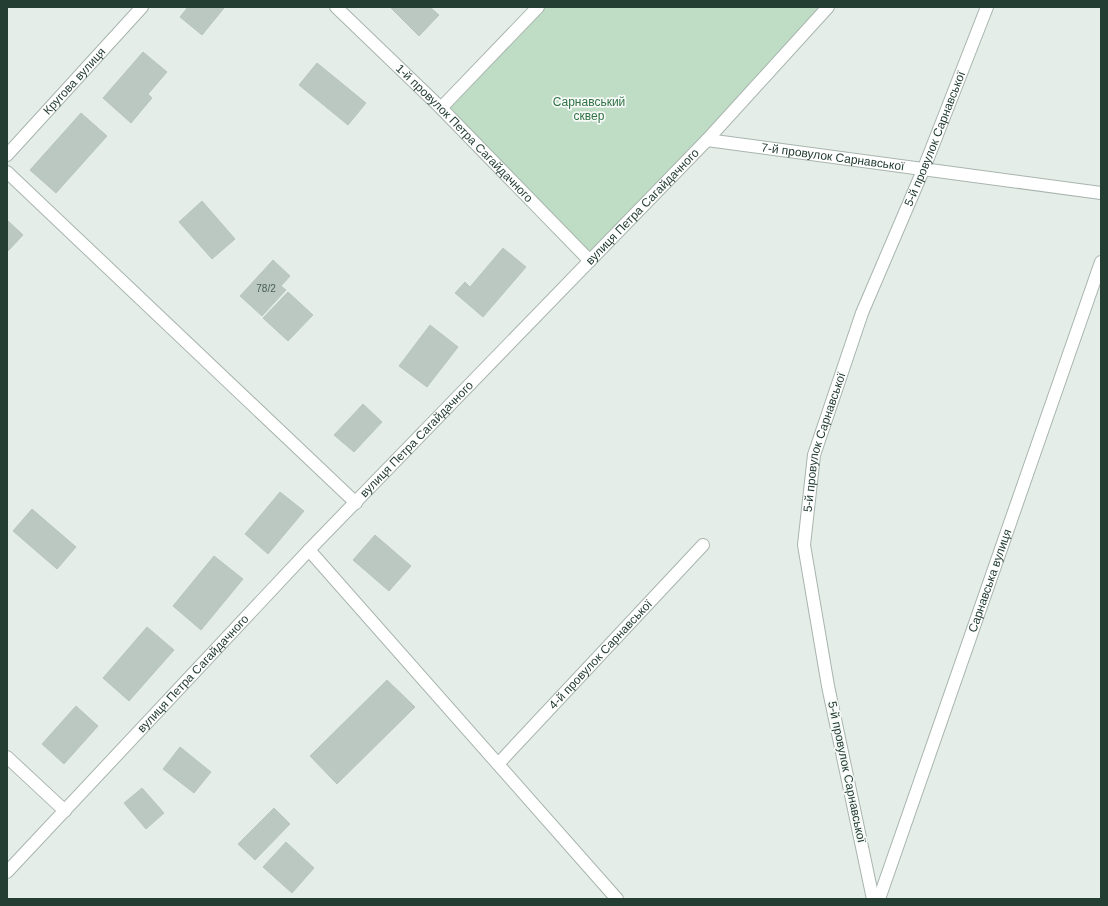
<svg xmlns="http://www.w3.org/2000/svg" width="1108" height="906" viewBox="0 0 1108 906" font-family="Helvetica,sans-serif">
<rect width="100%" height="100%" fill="#e5ede8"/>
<!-- green -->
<path fill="#bfdcc4" d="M543 7H820L703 138 589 256 445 109Z"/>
<!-- building -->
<g fill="#bac8c1" stroke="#b7c6be">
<path d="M188 7H223L224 8 202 35 180 17Z"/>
<path d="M390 7H430L439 15 419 36Z"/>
<path d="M143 52 167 72 148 94 152 98 131 123 103 98Z"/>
<path d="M317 63 366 103 348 125 299 85Z"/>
<path d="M81 113 107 136 56 193 30 170Z"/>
<path d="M202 201 235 239 212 259 179 222Z"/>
<path d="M7 220 23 235 7 252Z"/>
<path d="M503 248 526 267 483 317 455 293 465 282 470 287Z"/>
<path d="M273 260 290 276 281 286 286 290 262 316 240 296Z"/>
<path d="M288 292 313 315 288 341 263 318Z"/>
<path d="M430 325 458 347 427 387 399 366Z"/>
<path d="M363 404 382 422 354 452 334 435Z"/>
<path d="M280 492 304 511 268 554 245 534Z"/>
<path d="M32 509 76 547 57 569 13 531Z"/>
<path d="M375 535 411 566 389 591 353 560Z"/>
<path d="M214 556 243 579 201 630 173 606Z"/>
<path d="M147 627 174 650 129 701 103 678Z"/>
<path d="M387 680 415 707 337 784 310 756Z"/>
<path d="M76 706 98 726 64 764 42 744Z"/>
<path d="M180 747 211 772 194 793 163 769Z"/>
<path d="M142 788 164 813 146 829 124 803Z"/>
<path d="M274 808 290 824 255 860 238 844Z"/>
<path d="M286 842 314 868 292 893 263 867Z"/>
</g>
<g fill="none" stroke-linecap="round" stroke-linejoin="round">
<!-- minor casing -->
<g stroke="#a8b5ae" stroke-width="14">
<g id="minor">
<path id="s1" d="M336 7 441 108 590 261"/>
<path d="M441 108 538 7"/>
<path id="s2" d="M707 140 1101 193"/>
<path id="s3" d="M7 155 142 7"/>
<path d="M7 172 356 503"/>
<path d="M309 550 617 899"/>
<path d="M7 757 65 811"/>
<path id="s4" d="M498 764 703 545"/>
<path id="s5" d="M7 872 309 550 707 140 828 7"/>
<path id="s6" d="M873 899 828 686 804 545 814 455 862 313 924 168 987 7"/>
<path id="s7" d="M879 899 1101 262"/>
</g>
</g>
<!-- minor -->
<use href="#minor" stroke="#fff" stroke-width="12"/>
</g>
<g text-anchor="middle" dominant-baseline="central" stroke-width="3.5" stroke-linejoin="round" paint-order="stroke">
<!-- number labels -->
<g font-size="10" fill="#4a6057">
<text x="266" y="288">78/2</text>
</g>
<!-- street labels -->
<g font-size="12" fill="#253e34" stroke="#f5f9f7">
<text stroke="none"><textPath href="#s3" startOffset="100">Кругова вулиця</textPath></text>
<text stroke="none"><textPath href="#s1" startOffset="180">1-й провулок Петра Сагайдачного</textPath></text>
<text stroke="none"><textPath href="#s6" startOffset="790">5-й провулок Сарнавської</textPath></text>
<text stroke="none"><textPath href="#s2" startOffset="127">7-й провулок Сарнавської</textPath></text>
<text stroke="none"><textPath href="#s5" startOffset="920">вулиця Петра Сагайдачного</textPath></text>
<text stroke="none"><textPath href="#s5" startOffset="596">вулиця Петра Сагайдачного</textPath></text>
<text stroke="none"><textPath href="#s6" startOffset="466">5-й провулок Сарнавської</textPath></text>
<text stroke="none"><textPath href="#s7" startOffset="337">Сарнавська вулиця</textPath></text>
<text stroke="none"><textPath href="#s4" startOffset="150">4-й провулок Сарнавської</textPath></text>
<text stroke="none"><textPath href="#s5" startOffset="272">вулиця Петра Сагайдачного</textPath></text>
<text transform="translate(847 772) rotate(78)">5-й провулок Сарнавської</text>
</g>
<!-- park labels -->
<g font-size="12" fill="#317244" stroke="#f5f9f7">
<text x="589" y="102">Сарнавський<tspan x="589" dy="14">сквер</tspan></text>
</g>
</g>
<!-- border -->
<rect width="1108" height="906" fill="none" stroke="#253e34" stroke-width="16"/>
</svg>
